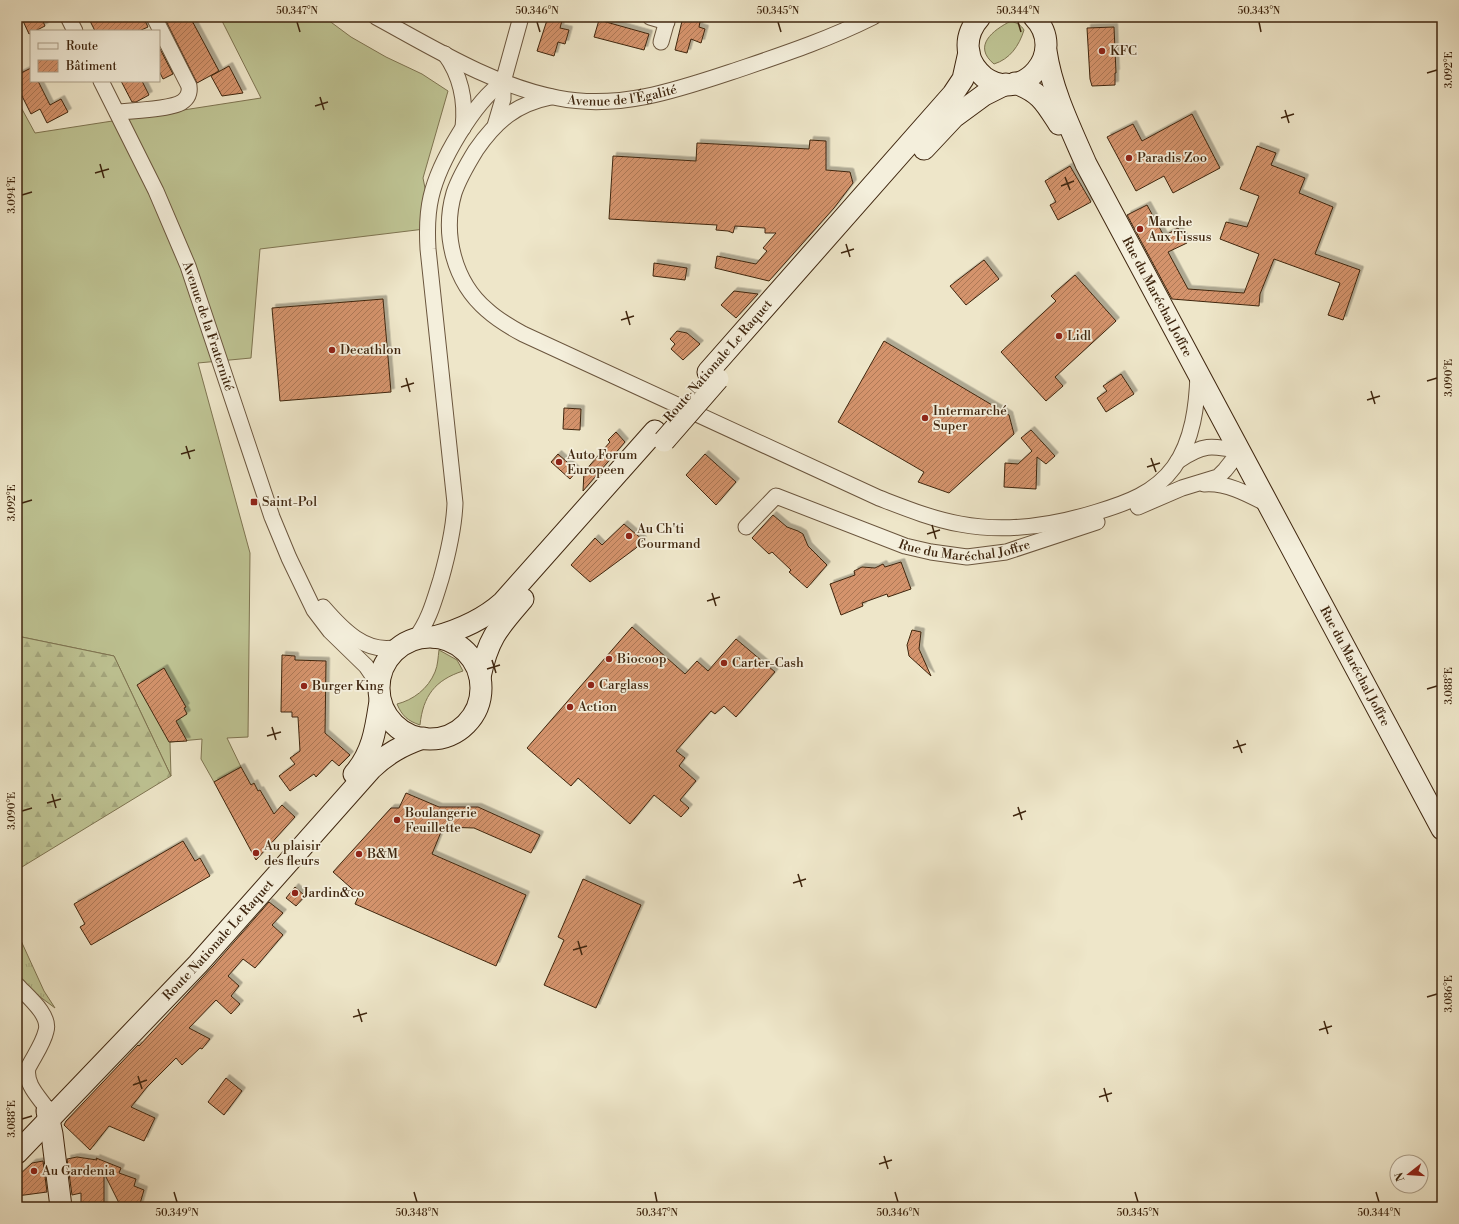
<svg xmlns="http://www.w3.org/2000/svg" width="1459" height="1224" viewBox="0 0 1459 1224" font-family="'Libre Bodoni',serif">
<defs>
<pattern id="forest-firs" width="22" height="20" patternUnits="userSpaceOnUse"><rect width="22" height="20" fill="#bec393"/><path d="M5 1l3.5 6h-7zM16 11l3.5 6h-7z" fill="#a4a77e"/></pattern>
<pattern id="park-tufts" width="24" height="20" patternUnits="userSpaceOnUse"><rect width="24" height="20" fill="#bec393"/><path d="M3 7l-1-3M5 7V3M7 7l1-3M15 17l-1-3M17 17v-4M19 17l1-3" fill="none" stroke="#a4a77e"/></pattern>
<pattern id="building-hatch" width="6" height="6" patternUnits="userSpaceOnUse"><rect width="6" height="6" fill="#d4936c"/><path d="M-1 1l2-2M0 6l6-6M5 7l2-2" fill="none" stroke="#ad7857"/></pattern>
<filter id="shadow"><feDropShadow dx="3.5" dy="-3.5" stdDeviation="0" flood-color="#0004"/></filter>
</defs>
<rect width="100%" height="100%" fill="#eee6c9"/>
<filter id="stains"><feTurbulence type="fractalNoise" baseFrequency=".005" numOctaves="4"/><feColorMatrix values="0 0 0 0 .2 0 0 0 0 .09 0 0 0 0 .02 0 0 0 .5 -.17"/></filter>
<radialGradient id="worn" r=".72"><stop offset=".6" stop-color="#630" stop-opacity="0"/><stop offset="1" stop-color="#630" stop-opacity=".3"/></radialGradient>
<!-- grass -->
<g fill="#bec393" stroke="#7e7451">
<path d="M220 17H324L351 37 386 57 422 74 448 91 423 178 433 228 260 249 251 358 198 363 250 553 248 737 227 738 241 767 214 782 201 759 202 739 170 742 171 776 114 656 17 636V100L35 133 261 98Z"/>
<path d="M1011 21C1017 23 1021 25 1024 30 1019 46 1010 59 994 64 972 46 993 30 1011 21Z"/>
<path d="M439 650 457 660 463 671C435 680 423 696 420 725 408 721 402 716 397 704 413 700 428 689 435 672 438 665 438 657 439 650Z"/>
</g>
<!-- forest -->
<path fill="url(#forest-firs)" stroke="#7e7451" d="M17 636 114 656 171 776 17 870Z"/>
<!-- park -->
<path fill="url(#park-tufts)" stroke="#7e7451" d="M17 932 44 991 55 1008 27 987 17 975Z"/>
<!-- building -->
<g fill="url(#building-hatch)" stroke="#3f260f" filter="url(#shadow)">
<path d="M32 17H41L45 26 35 31H31V33L29 34 23 21Z"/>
<path d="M88 17H143L148 27 139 31H95Z"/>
<path d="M164 17H190L219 71 197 83Z"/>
<path d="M548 17H563L560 28 569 30 565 44 558 42 554 56 537 51Z"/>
<path d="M683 17H701L699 27 705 29 701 43 691 39 687 53 675 50Z"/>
<path d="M599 20 649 34 644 50 594 37Z"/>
<path d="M1114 27 1116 73H1115V85L1092 86 1090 79 1087 28Z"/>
<path d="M159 47 173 74 163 79 159 71Z"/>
<path d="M229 66 243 93 222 96 211 76Z"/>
<path d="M31 68V81H38L50 105 61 99 68 112 47 123 40 109 31 114 17 86V75Z"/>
<path d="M121 81H142L149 95 136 102H132Z"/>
<path d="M1192 114 1220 168 1173 193 1164 176 1136 191 1107 137 1133 124 1142 141Z"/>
<path d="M810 140 826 141V170L850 172 853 183 834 208 769 281 715 268 717 256 756 264 767 251 763 248 776 233H765V228L735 226 733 233 728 231 716 230 717 225 609 219 613 156 696 161 697 143 809 149Z"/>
<path d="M1257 146 1276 153 1271 165 1305 178 1299 193 1333 207 1315 254 1360 270 1343 320 1328 315 1340 283 1274 259 1260 294 1259 306 1172 299 1127 215 1147 205 1164 236 1178 228 1187 243 1168 252 1188 289 1244 293 1259 254 1220 239 1226 222 1247 227 1259 196 1240 189Z"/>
<path d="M1070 166 1091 202 1058 220 1050 205 1056 202 1045 181Z"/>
<path d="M984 260 999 279 966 305 950 286Z"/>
<path d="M654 263 687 268 685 280 653 276Z"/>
<path d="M1075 275 1116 321 1055 377 1063 386 1046 401 1001 352 1056 301 1051 296Z"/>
<path d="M734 291 758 294 736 318 721 305Z"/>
<path d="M383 299 391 392 280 401 272 308Z"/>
<path d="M677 331 687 333 700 344 683 360 671 349 675 344 670 339Z"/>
<path d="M884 341 1009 415 1014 434 949 493 918 482 924 472 838 422Z"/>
<path d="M1121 374 1134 394 1106 412 1097 398 1107 391 1103 386Z"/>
<path d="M564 408 581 409 580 430 563 429Z"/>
<path d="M1031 430 1055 456 1046 464 1037 457 1036 489 1004 487 1005 463 1018 464 1032 451 1021 438Z"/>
<path d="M616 432 625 442 583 491 584 472 610 442 608 440Z"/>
<path d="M558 454 577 471 570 479 551 462Z"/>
<path d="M705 454 736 482 716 505 686 475Z"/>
<path d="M773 515 787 527 798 531 803 534 808 546 827 565 807 588 789 572 791 570 772 552 769 554 752 538Z"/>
<path d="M624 524 643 540 636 548 590 582 571 565 595 538 602 545Z"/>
<path d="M901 562 911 589 888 597 887 594 862 603 863 606 841 615 830 584 855 575 854 571 862 567 875 568 883 564 885 567Z"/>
<path d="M632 627 685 674 697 661 708 671 736 639 775 672 736 717 724 706 715 714 711 711 676 751 685 758 679 766 696 781 680 800 689 808 681 817 654 795 630 824 578 778 571 786 527 748Z"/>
<path d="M912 630 921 632 919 649 931 676 909 656 907 645Z"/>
<path d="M282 655 295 656V660L326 661 325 733 350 755 339 766 332 760 316 777 314 774 290 791 279 776 295 764 290 758 300 751 298 717H292V712H281Z"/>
<path d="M164 668 186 707 184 708 187 714 176 721 187 741 169 742 137 685Z"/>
<path d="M241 767 251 785 254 783 258 791 260 790 274 814 282 805 295 817 256 860 214 782Z"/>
<path d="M406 793 439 807H478L540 835 531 853 474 828 443 827 432 854 526 895 496 966 355 904 359 895 333 872 391 808H399Z"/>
<path d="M183 841 195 861 200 858 210 876 91 945 80 927 85 924 74 904Z"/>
<path d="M583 879 641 905 596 1008 544 985 564 940 558 937Z"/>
<path d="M295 887 305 896 296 906 286 898Z"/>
<path d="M269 902 283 913 272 925 283 935 255 968 243 959 228 976 239 986 231 996 240 1004 231 1014 216 1000 189 1028 210 1039 202 1049 200 1048 182 1065 176 1058 147 1087 131 1107 155 1118 144 1141 109 1126 90 1150 64 1125 66 1121 138 1045 139 1046 214 965Z"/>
<path d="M226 1078 242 1091 224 1115 208 1102Z"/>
<path d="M77 1157 97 1160 96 1158 121 1168 119 1173 136 1179 134 1186 144 1190 139 1207H125L120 1205 104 1173V1207H81V1193L72 1195 67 1159Z"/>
<path d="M43 1161 47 1192 17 1196V1177L32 1163Z"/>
</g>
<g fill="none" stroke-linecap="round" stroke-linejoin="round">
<!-- street casing -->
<g stroke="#6b563e" stroke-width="17">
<g id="street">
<path d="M68 17 75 31"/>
<path id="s1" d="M376 17C433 48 494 86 558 98 623 111 685 87 746 67 790 52 831 38 873 17"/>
<path d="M650 17 667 22"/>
<path d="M661 42 668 17"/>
<path d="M445 54C461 76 466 101 463 128"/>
<path id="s2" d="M101 81 156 191 188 266 272 517 289 558 314 610 330 631 366 666 379 685"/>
<path d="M551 97C516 104 496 121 476 150 468 163 459 178 454 193 442 234 454 282 487 310 498 320 510 327 523 334L879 498C905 508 932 519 960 524 1007 533 1052 526 1097 512 1127 503 1155 493 1174 467 1193 440 1197 405 1198 374"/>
<path d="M117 112C131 111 172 109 182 102 188 98 190 93 189 86L154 17"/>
<path d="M495 126 503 99V82L521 17"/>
<path d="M1204 484C1226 482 1248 494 1267 504"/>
<path d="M1138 507 1182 488 1218 477 1225 470 1240 451C1211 445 1203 444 1178 461"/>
<path id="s3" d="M746 527 776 496 905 546 931 552 967 557 1006 552 1097 522"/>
<path d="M323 607C342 629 366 655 398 647"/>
<path d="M415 639C429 621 434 601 441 579 448 554 454 530 455 503L428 249C427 232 427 214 431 197 439 162 474 102 503 82"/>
<path d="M17 985C27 996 51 1015 46 1031 43 1044 34 1056 28 1068 25 1083 37 1095 45 1106"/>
</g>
</g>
<!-- secondary casing -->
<g stroke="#3f260f" stroke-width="23">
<g id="secondary">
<path d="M980 17C971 27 966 40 969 54 971 63 977 71 984 77 1023 105 1068 52 1034 17"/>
<path id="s4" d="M1046 51C1052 91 1070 127 1086 164L1442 829"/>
<path d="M1015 83C1040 92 1045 102 1059 124"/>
<path d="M924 149 954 117 984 95 1006 84"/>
<path d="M708 372 953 94 963 79 969 52"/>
<circle cx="430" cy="688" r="51"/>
<path d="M434 637C460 630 483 620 503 602L655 431"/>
<path d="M480 677C488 638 498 628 523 599"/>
<path d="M354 774C373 753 376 727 380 701"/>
<path d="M47 1111 52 1134 61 1207"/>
<path id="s5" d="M17 1153 198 964 371 769C388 753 401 746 423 738"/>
</g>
</g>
<!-- street -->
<use href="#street" stroke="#f4efdc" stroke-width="15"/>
<!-- secondary -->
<use href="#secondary" stroke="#f4efdc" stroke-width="21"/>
<!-- secondary-bridge casing -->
<g stroke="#3f260f" stroke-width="23" stroke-linecap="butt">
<path id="secondary-bridge" d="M664 441 718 379"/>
</g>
<!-- secondary-bridge -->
<use href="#secondary-bridge" stroke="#f4efdc" stroke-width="21"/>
</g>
<!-- ticks -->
<path fill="none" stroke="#3f260f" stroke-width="1.5" d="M297 22 300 32M537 22 540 32M778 22 781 32M1018 22 1021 32M1259 22 1261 32M1427 73 1437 70M320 97 324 110M315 106 328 102M1285 110 1289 123M1281 118 1294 114M100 164 104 178M95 173 109 169M1065 177 1070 190M1061 186 1074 181M22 195 32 192M846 244 850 257M841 253 854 249M626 311 630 325M621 320 634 316M406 378 410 392M1427 381 1437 378M401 387 414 383M1371 391 1375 404M1367 400 1380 396M186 446 190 459M181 454 195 450M1151 458 1156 472M1147 467 1160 463M22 503 32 500M932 525 936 539M927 534 940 530M712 593 716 606M707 601 720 597M492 660 496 673M487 669 500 665M1427 689 1437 686M272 727 276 740M267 736 281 732M1237 740 1242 753M1233 748 1246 744M52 794 56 808M47 803 61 799M1018 807 1022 820M22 811 32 808M1013 816 1026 811M798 874 802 887M793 883 806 879M578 941 582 955M573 950 587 946M1427 997 1437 994M358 1009 362 1022M353 1017 367 1013M1324 1021 1328 1034M1319 1030 1332 1026M138 1076 142 1089M133 1085 147 1080M1104 1088 1108 1102M1099 1097 1112 1093M22 1119 32 1116M884 1156 888 1169M879 1164 892 1160M174 1192 177 1202M414 1192 417 1202M655 1192 657 1202M895 1192 898 1202M1135 1192 1138 1202M1376 1192 1379 1202"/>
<!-- markers -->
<g fill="#8f2418" stroke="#f4efdc" stroke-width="1.5">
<circle cx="1102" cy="51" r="4"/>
<circle cx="1129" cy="158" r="4"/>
<circle cx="1140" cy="229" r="4"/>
<circle cx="1059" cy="336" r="4"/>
<circle cx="332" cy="350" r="4"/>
<circle cx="925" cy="418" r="4"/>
<circle cx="559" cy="462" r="4"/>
<rect x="250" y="498" width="8" height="8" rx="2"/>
<circle cx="629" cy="536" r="4"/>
<circle cx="609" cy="659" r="4"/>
<circle cx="724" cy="663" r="4"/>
<circle cx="591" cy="685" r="4"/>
<circle cx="304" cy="686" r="4"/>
<circle cx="570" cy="707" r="4"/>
<circle cx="397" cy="820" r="4"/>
<circle cx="256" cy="853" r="4"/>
<circle cx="359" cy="854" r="4"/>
<circle cx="295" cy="893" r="4"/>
<circle cx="34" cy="1171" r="4"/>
</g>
<g text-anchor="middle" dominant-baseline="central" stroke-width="3.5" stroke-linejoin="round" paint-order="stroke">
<!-- poi labels -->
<g font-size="13" fill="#3f260f" stroke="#f4efdc" text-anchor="start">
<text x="1110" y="51">KFC</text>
<text x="1137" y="158">Paradis Zoo</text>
<text x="1148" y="222">Marche<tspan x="1148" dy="15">Aux Tissus</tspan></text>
<text x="1067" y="336">Lidl</text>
<text x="340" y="350">Decathlon</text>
<text x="933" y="411">Intermarché<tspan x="933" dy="15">Super</tspan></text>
<text x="567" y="455">Auto Forum<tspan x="567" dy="15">Europeen</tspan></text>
<text x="262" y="502">Saint-Pol</text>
<text x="637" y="529">Au Ch'ti<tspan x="637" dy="15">Gourmand</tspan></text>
<text x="617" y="659">Biocoop</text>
<text x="732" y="663">Carter-Cash</text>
<text x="599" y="685">Carglass</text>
<text x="312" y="686">Burger King</text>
<text x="578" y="707">Action</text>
<text x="405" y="813">Boulangerie<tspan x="405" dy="15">Feuillette</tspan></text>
<text x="264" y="846">Au plaisir<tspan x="264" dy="15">des fleurs</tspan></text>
<text x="367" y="854">B&amp;M</text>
<text x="303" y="893">Jardin&amp;co</text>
<text x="42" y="1171">Au Gardenia</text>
</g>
<!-- street labels -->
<g font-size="13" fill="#3f260f" stroke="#f4efdc">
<text stroke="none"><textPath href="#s1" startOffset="265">Avenue de l'Égalité</textPath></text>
<text stroke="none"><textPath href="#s4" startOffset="271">Rue du Maréchal Joffre</textPath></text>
<text stroke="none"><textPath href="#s2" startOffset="268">Avenue de la Fraternité</textPath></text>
<text transform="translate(718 361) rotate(-49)">Route Nationale Le Raquet</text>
<text stroke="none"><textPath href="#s3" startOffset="242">Rue du Maréchal Joffre</textPath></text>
<text stroke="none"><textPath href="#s4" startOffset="690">Rue du Maréchal Joffre</textPath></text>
<text stroke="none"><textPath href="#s5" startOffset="293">Route Nationale Le Raquet</textPath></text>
</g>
</g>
<!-- margin -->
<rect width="1459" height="1224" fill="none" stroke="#eee6c9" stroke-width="44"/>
<!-- legend -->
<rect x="30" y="30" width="130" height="52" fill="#f4efdc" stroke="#ac9f8a"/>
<rect x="38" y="43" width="20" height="6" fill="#f4efdc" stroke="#ac9f8a"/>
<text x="66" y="50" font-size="12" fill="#3f260f">Route</text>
<rect x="38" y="60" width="20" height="12" fill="url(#building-hatch)" stroke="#ac9f8a"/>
<text x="66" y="70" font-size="12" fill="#3f260f">Bâtiment</text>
<!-- north arrow -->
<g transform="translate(1409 1174) rotate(253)"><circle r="19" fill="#f4efdc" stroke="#ac9f8a"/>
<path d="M0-3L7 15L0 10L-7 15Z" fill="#8f2418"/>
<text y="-6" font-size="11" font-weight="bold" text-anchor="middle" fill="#3f260f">N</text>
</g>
<rect x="22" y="22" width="1415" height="1180" fill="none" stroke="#3f260f" stroke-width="1.5"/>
<g font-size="10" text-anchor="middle" fill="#3f260f">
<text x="297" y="14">50.347°N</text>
<text x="537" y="14">50.346°N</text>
<text x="778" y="14">50.345°N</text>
<text x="1018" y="14">50.344°N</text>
<text x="1259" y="14">50.343°N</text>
<text transform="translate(1448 70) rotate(-90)" y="4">3.092°E</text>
<text transform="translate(11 195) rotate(-90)" y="4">3.094°E</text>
<text transform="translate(1448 378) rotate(-90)" y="4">3.090°E</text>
<text transform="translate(11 503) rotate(-90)" y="4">3.092°E</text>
<text transform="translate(1448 686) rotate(-90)" y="4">3.088°E</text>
<text transform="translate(11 811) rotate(-90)" y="4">3.090°E</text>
<text transform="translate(1448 994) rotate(-90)" y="4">3.086°E</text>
<text transform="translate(11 1119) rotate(-90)" y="4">3.088°E</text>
<text x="177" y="1216">50.349°N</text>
<text x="417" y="1216">50.348°N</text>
<text x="657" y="1216">50.347°N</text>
<text x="898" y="1216">50.346°N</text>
<text x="1138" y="1216">50.345°N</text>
<text x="1379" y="1216">50.344°N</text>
</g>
<rect width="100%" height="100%" filter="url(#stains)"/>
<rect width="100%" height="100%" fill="url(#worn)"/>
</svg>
